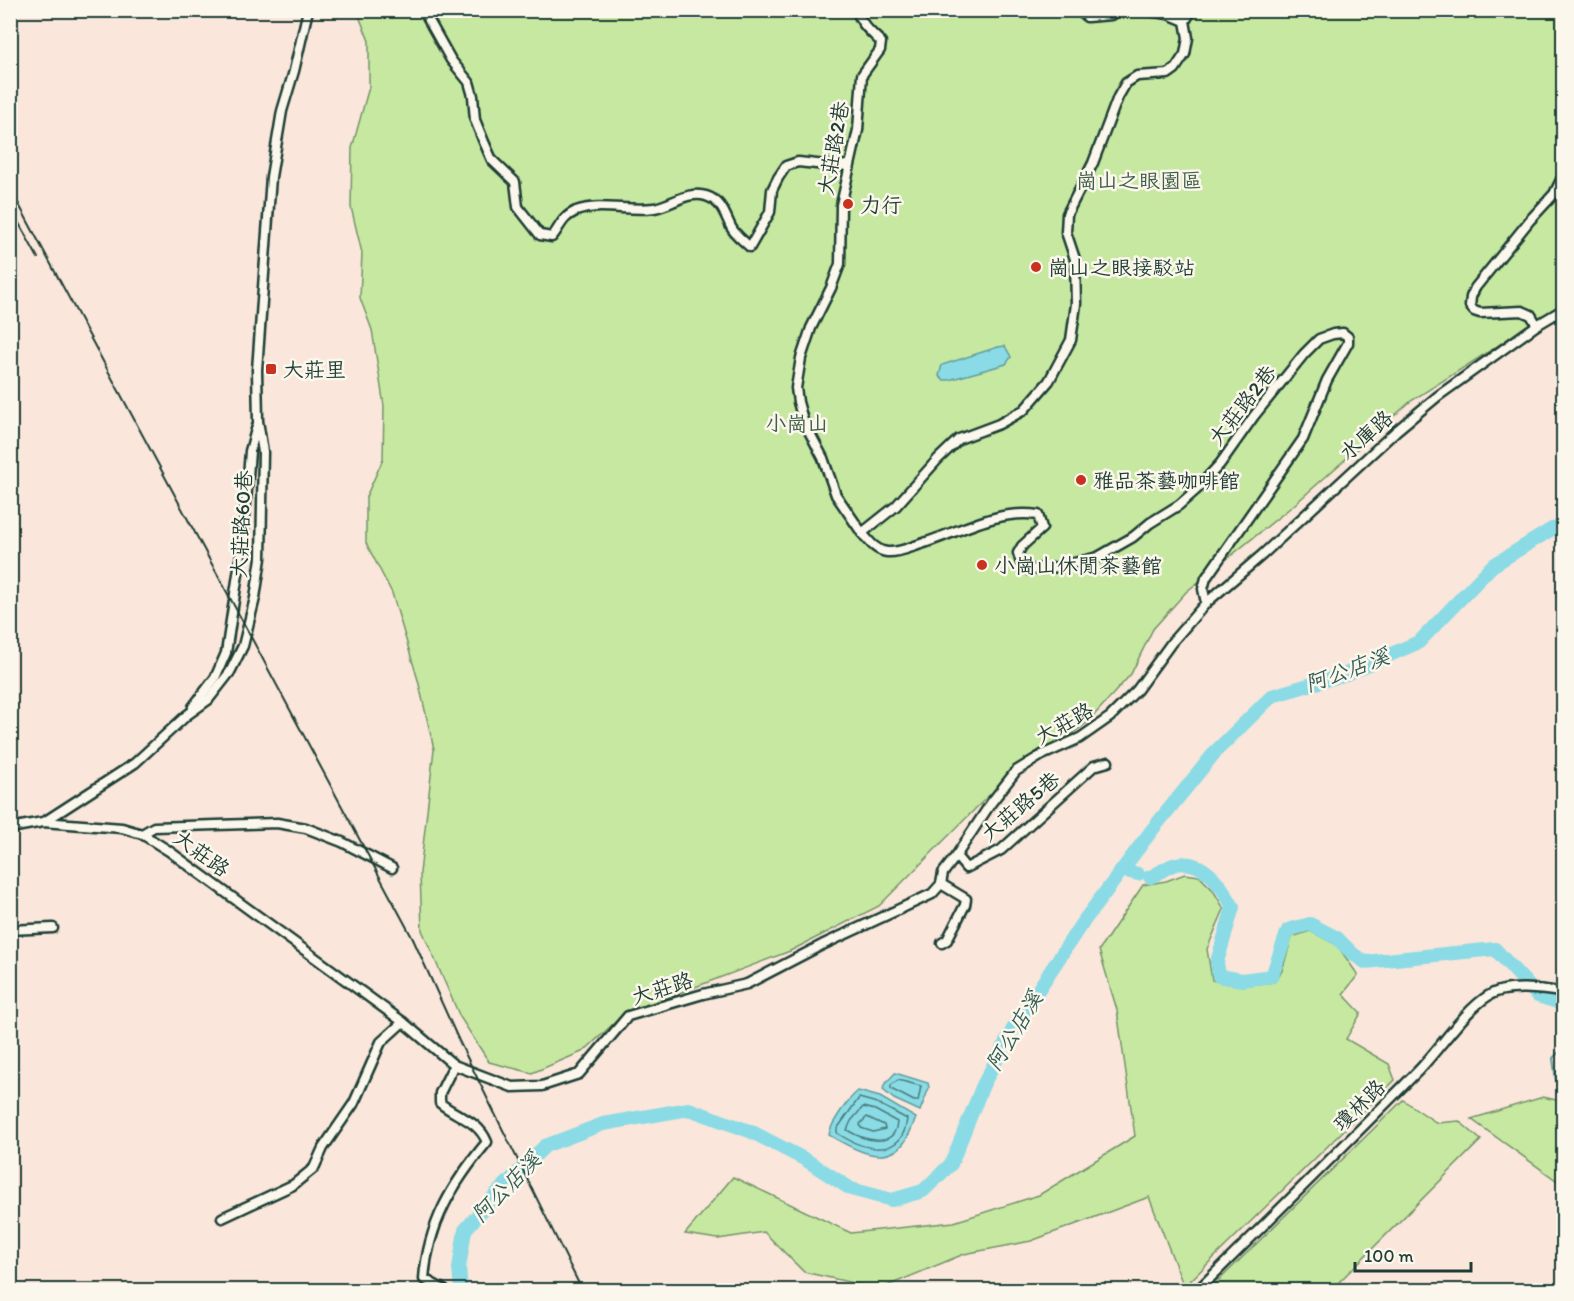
<svg xmlns="http://www.w3.org/2000/svg" width="1574" height="1301" viewBox="0 0 1574 1301" font-family="Itim,'LXGW WenKai TC',sans-serif">
<rect width="100%" height="100%" fill="#fae6da"/>
<filter id="ink" filterUnits="userSpaceOnUse"><feTurbulence type="fractalNoise" baseFrequency=".0167" numOctaves="2"/><feDisplacementMap in="SourceGraphic" scale="12" xChannelSelector="R" yChannelSelector="G"/><feConvolveMatrix kernelMatrix="1 2 1 2 8 2 1 2 1" color-interpolation-filters="sRGB"/></filter>
<g filter="url(#ink)">
<!-- green -->
<g fill="#c7e8a0" stroke="#73926a" stroke-width="1.5">
<path d="M357 11H1563V304L1411 401 1295 504 1186 592 1153 629 1131 674 1088 722 986 798 879 906 790 951 624 1014 584 1051 532 1073 489 1062 460 1017 422 930 420 873 434 749 418 680 392 593 366 543V497L383 459 384 406 372 330 360 298 362 253 351 207 352 148 369 87V41Z"/>
<path d="M1185 874 1199 876 1213 890 1224 909 1207 949 1212 980C1233 987 1252 985 1274 982L1282 971 1292 937 1310 931 1337 945 1358 975 1343 994 1361 1013 1346 1039 1389 1064 1395 1080 1184 1287 1149 1197 1031 1241 964 1254 880 1289 804 1272 764 1232 718 1239 685 1234 733 1177 851 1233 954 1222 1039 1195 1135 1136 1117 1010 1099 950 1143 885 1166 881Z"/>
<path d="M1543 1097 1556 1100 1563 1106V1185L1471 1119Z"/>
<path d="M1403 1100 1437 1123 1459 1121 1481 1140 1331 1290H1209Z"/>
</g>
<!-- water -->
<g fill="#8adbe5" stroke="#5f9c9e" stroke-width="1.5">
<path d="M1005 346 1011 357 1006 364 949 380H943L939 376 942 365 998 347Z"/>
<path d="M895 1073 928 1083 929 1088 920 1111 894 1099 883 1090 884 1085Z"/>
<path d="M858 1091 880 1097 916 1118C913 1125 910 1133 906 1140 887 1170 851 1148 829 1135 830 1124 849 1098 858 1091Z"/>
</g>
<g fill="none" stroke-linecap="round" stroke-linejoin="round">
<!-- shore -->
<g stroke="#4a7c7b" stroke-width="1.5">
<path d="M898 1080 921 1086 918 1101H914L891 1089V1085Z"/>
<path d="M859 1098 877 1103 907 1119C902 1162 861 1149 837 1133V1129Z"/>
<path d="M863 1107 875 1110 897 1122C895 1150 863 1140 847 1130L851 1121Z"/>
<path d="M867 1117 884 1125 885 1129 873 1132 861 1128 860 1124Z"/>
</g>
<!-- stream -->
<path stroke="#5f9c9e" stroke-width="2" d="M1564 1047 1553 1058 1556 1081 1564 1091"/>
<!-- river -->
<g stroke="#8adbe5" stroke-width="14">
<path d="M1122 870 1138 874"/>
<path d="M1150 877C1159 874 1167 866 1176 864 1204 858 1222 886 1233 907L1217 962 1219 976 1242 980 1272 976 1288 930 1310 924 1337 938 1353 954 1365 962 1495 949 1538 996 1564 1004"/>
<path d="M461 1290 459 1268 465 1230 497 1193 545 1146 603 1124 689 1109 752 1132 806 1160 851 1189 892 1200 923 1191 951 1164 983 1085 1014 1027 1080 926 1152 830 1216 751 1272 696 1346 674 1419 642 1492 566 1552 529 1564 526"/>
</g>
<!-- minor casing -->
<g stroke="#1f3d34" stroke-width="13">
<g id="minor">
<path d="M423 10 451 60 469 82 473 96 475 120 484 142 492 160 515 182 518 207 540 235 552 237C561 226 561 218 576 211 600 202 629 212 654 208 670 206 688 190 706 196 722 201 725 215 731 227 735 235 744 241 750 247L770 212 772 190 778 178 786 166 798 162 835 166 849 165"/>
<path d="M857 10C860 24 872 33 881 42L880 50 862 75 858 130 841 205 840 264 831 288 811 328 801 358 796 388 798 402 803 420 823 458 836 495 862 533"/>
<path d="M1078 10 1087 17 1111 15 1118 10"/>
<path d="M1142 10 1168 14 1185 21"/>
<path d="M1192 10 1185 21 1188 38 1185 54 1175 69 1168 74 1137 76 1126 83 1118 97 1093 163 1067 214 1066 232 1075 259 1076 304 1071 340 1049 381 1024 410 999 424 959 439 938 459 896 506 862 533C869 541 876 551 887 552 898 553 909 548 918 545 958 533 995 509 1038 515L1042 528 1022 546 1018 553 1021 563 1029 570 1058 567 1098 557 1133 537 1150 523 1179 505 1196 490 1220 464 1254 416 1304 354 1319 339 1333 334 1343 333 1348 337V343L1327 380 1303 439 1206 578 1203 589 1206 603"/>
<path d="M1537 325 1531 315 1522 311 1480 313 1474 311 1470 306 1471 297 1475 288 1530 220 1554 194 1564 174"/>
<path d="M193 707 215 678 226 653 243 541 250 451 257 426"/>
<path d="M44 822 135 763 187 715 208 700 230 672 243 646 255 598 261 558 263 452 258 421 257 370 271 177 282 111 294 71 308 10"/>
<path d="M10 828 43 822 122 828 142 834 169 851 403 1022 454 1065 512 1087 542 1086 579 1074 628 1016 703 994 747 984 822 945 932 894 941 884 943 873 956 856 991 803 1016 771 1042 755 1080 738 1110 717 1137 690 1172 642 1206 603 1262 555 1396 431 1438 396 1537 325 1564 309"/>
<path d="M142 834 154 827 277 823 306 828 342 842 392 868"/>
<path d="M956 856 966 868 1001 850 1094 766 1108 762"/>
<path d="M941 884 966 899 965 905 947 940 942 943"/>
<path d="M10 930 53 928"/>
<path d="M222 1218 293 1185 314 1168 323 1148 354 1103 381 1042 403 1022"/>
<path d="M444 1290 424 1279C428 1224 452 1184 487 1142 478 1120 457 1117 440 1103V1093L454 1065"/>
<path d="M1198 1290C1271 1218 1344 1146 1417 1072 1438 1051 1464 1011 1488 996 1505 984 1544 989 1564 993"/>
</g>
</g>
<!-- minor -->
<use href="#minor" stroke="#fbf7ec" stroke-width="8"/>
<!-- rail -->
<g stroke="#1f3d34" stroke-width="2">
<path d="M10 188 413 939 459 1041 582 1290"/>
<path d="M10 207 38 258"/>
</g>
</g>
</g>
<!-- markers -->
<g fill="#c8321e" stroke="#fbf7ec" stroke-width="2">
<circle cx="848" cy="204" r="6"/>
<circle cx="1036" cy="267" r="6"/>
<rect x="265" y="363" width="12" height="12" rx="3"/>
<circle cx="1081" cy="480" r="6"/>
<circle cx="982" cy="565" r="6"/>
</g>
<g text-anchor="middle" dominant-baseline="central" stroke-width="5" stroke-linejoin="round" paint-order="stroke">
<!-- street labels -->
<g font-size="21" fill="#1f3d34" stroke="#fbf7ec">
<text transform="translate(833 148) rotate(-80)">大莊路2巷</text>
<text transform="translate(1242 405) rotate(-52)">大莊路2巷</text>
<text transform="translate(1366 435) rotate(-42)">水庫路</text>
<text transform="translate(241 524) rotate(-87)">大莊路60巷</text>
<text transform="translate(1064 723) rotate(-29)">大莊路</text>
<text transform="translate(1020 806) rotate(-40)">大莊路5巷</text>
<text transform="translate(202 853) rotate(36)">大莊路</text>
<text transform="translate(662 988) rotate(-17)">大莊路</text>
<text transform="translate(1359 1105) rotate(-45)">瓊林路</text>
</g>
<!-- park labels -->
<g font-size="21" fill="#415f4a" stroke="#fbf7ec">
<text x="1139" y="180">崗山之眼園區</text>
<text x="797" y="423">小崗山</text>
</g>
<!-- poi labels -->
<g font-size="21" fill="#1f3d34" stroke="#fbf7ec" text-anchor="start">
<text x="860" y="204">力行</text>
<text x="1048" y="267">崗山之眼接駁站</text>
<text x="283" y="369">大莊里</text>
<text x="1093" y="480">雅品茶藝咖啡館</text>
<text x="994" y="565">小崗山休閒茶藝館</text>
</g>
<!-- water labels -->
<g font-size="22" font-style="italic" fill="#345d57" stroke="#fbf7ec">
<text transform="translate(1347 670) rotate(-20)">阿公店溪</text>
<text transform="translate(1014 1031) rotate(-59)">阿公店溪</text>
<text transform="translate(506 1187) rotate(-46)">阿公店溪</text>
</g>
</g>
<!-- margin -->
<rect width="1574" height="1301" fill="none" stroke="#fbf7ec" stroke-width="36"/>
<rect x="18" y="18" width="1538" height="1265" fill="none" stroke="#1f3d34" stroke-width="2" filter="url(#ink)"/>
<!-- scale -->
<path d="M1355 1262v9h116v-9" fill="none" stroke="#1f3d34" stroke-width="3"/>
<text x="1364" y="1262" font-size="18" fill="#1f3d34" stroke="#fbf7ec" stroke-width="4.5" paint-order="stroke">100 m</text>
</svg>
